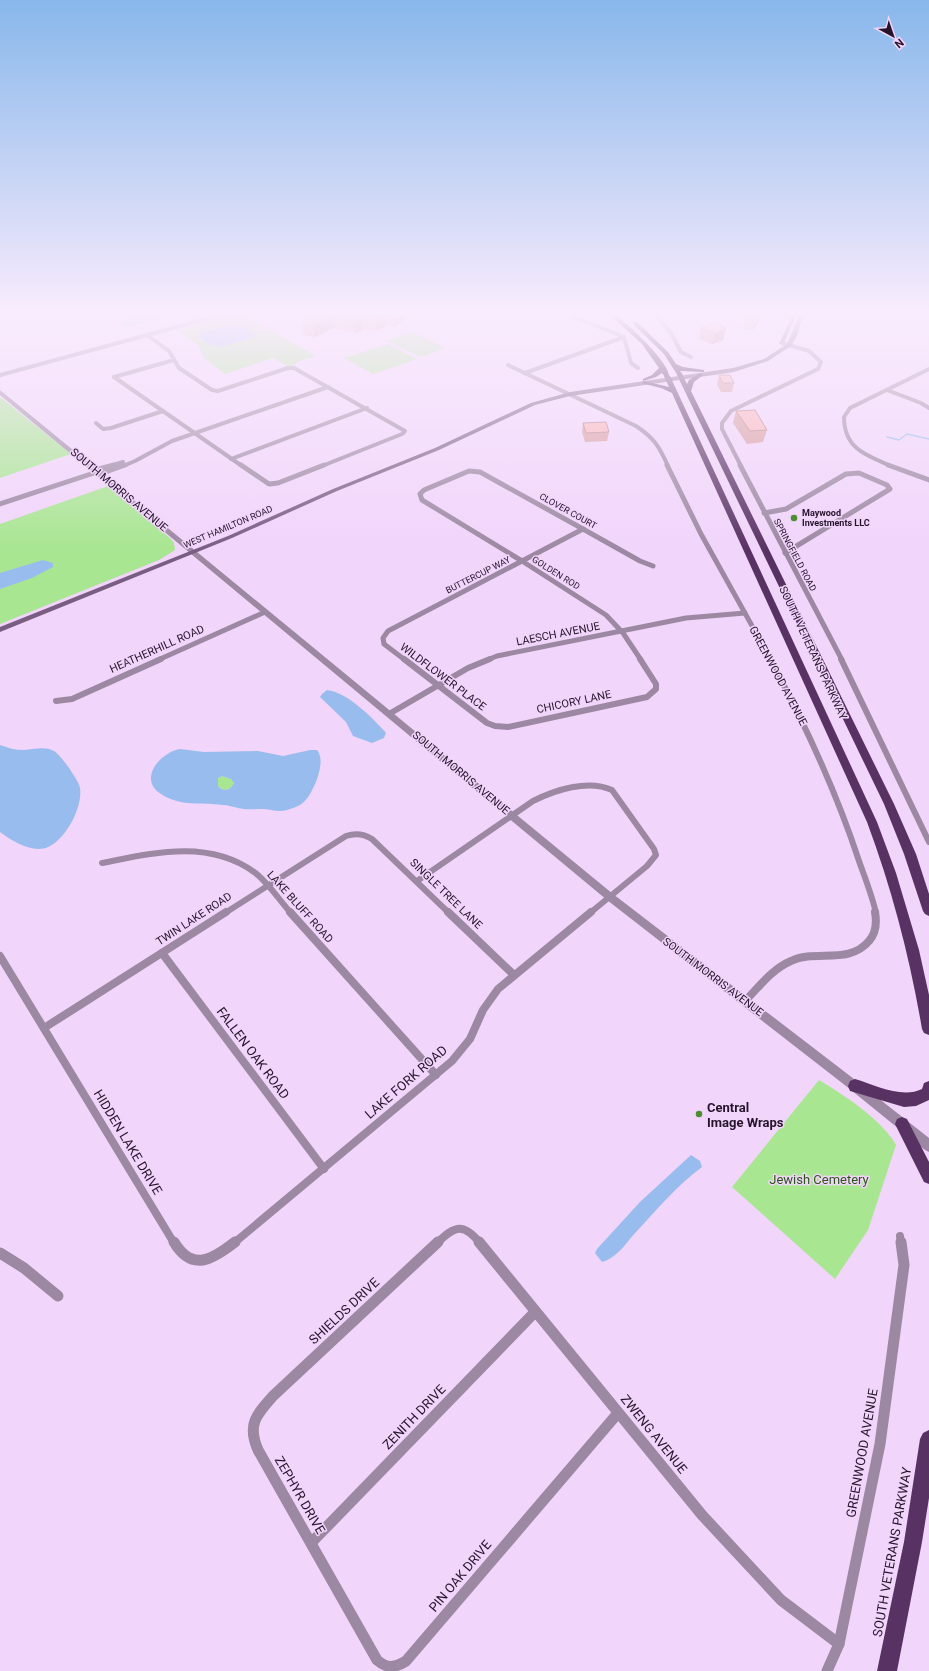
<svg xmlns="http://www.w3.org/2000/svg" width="929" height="1671" viewBox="0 0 929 1671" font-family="Roboto,sans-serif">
<rect width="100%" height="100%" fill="#f1d5fb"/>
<!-- green -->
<g fill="#a8e691">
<path d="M228 316H244L316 356 297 362 292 367H289L273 358 225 374 205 359 197 344 176 330Z"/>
<path d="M412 332 446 348 421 357 386 341Z"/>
<path d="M388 344 417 359 373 374 344 358Z"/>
<path d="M0 397 71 454 0 478Z"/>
<path d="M108 486 171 539 174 543 175 550 159 560 0 624V524Z"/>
<path d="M222 776 231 779 234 783C230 791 223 792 218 786V778Z"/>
<path d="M819 1080C844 1095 882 1120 896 1145L868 1230 835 1279 732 1187Z"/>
</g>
<!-- water -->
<g fill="#99bcef" fill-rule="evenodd">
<path d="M135 316H168V317L126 327 121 324V322Z"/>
<path d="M235 325 240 326 255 335V337L220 347 211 345 197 336 203 332Z"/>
<path d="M43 560 53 563V567L32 578 0 589V573Z"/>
<path d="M327 690C347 692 373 718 386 733L384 738 372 743 353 736 346 722 320 697 322 694Z"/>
<path d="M0 745C8 748 16 750 24 750 33 749 46 746 54 751 61 755 79 781 80 788 83 807 66 839 48 847 33 854 12 841 0 832Z"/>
<path d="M180 749 204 752 258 751 283 756 310 750H317C324 758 319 774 316 782 311 792 308 801 298 806 293 808 286 811 280 811 274 811 268 809 262 809 254 809 246 810 238 808 233 807 228 805 223 805 202 802 180 807 161 794 137 779 161 752 180 749ZM222 776 231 779 234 783C230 791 223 792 218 786V778Z"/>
<path d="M691 1155 700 1161 702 1167C679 1184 657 1209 638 1230 626 1242 619 1257 602 1262L595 1253 597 1249 640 1202Z"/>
</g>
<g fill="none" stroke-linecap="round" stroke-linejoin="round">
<!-- stream -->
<path stroke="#99bcef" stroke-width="1.5" d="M887 437 899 440 907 434 929 439"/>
<!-- minor-far4 -->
<g stroke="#9c88a2" stroke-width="4">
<path d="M572 316 624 337 631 363 638 368"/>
<path d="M657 316 671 333 681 352 691 357"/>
<path d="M147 335 169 351 179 368 212 390 218 391 288 368H294L405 431 402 434 322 466"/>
<path d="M508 365 636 426C654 438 659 446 668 466"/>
<path d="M525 373 624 337"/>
<path d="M0 375 217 316"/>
<path d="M114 377 242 466"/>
<path d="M114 377 174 360"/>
<path d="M887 390 921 403 929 408"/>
<path d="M96 423 103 429 111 428 163 411"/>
<path d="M231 459 367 408"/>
<path d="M110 466 123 462"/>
<path d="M123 466 135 461 172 441 328 387"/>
<path d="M741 466 722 429V423L731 411 818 369 821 362 809 351 782 343"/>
<path d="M891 466C865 455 844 448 844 417L850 408 929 369"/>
</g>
<!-- minor-far3 -->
<g stroke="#9c88a2" stroke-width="5">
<path d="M241 465 269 484 278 483 324 465"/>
<path d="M667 465 701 534 771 660"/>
<path d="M740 465 842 660"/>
<path d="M888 465 929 480"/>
<path d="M95 470 114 465"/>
<path d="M100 474 125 465"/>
<path d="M0 504 97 472"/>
<path d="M764 513 786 509 846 474 859 473 887 485 890 489 785 553"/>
<path d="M583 529 640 561 653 566"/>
<path d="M522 561 606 615 623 633 641 660"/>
<path d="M522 561 422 500 420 494 424 490 469 471 480 472 583 529"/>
<path d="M522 561 583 529"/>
<path d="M158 660 265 612"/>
<path d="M405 660 384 644 383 638 388 631 522 561"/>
<path d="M487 660 497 656 686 618 745 613"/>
</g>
<!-- minor-far2 -->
<g stroke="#9c88a2" stroke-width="6">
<path d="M404 659 487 723 495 726 508 727 647 697 656 689V684L640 659"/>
<path d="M770 659C805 724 836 791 859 861 865 878 872 895 876 913"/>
<path d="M841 659 929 842"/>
<path d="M56 701 72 699 161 659"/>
<path d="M389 714 468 668 490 659"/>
<path d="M102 863C153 853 208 839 254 872 267 881 280 901 291 913"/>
<path d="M417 881 533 801C555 790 588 779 612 790L654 849 656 855 647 866 590 913"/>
<path d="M225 913 346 836C355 833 364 834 372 839L449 913"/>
</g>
<!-- minor-far1 -->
<g stroke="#9c88a2" stroke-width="8">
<path d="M290 912 436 1075"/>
<path d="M448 912 514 975"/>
<path d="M162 953 324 1169"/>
<path d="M0 956 174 1243"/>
<path d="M745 1001C759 987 772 969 791 961 816 949 849 965 869 941 876 933 877 923 875 912"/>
<path d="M44 1028 226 912"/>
<path d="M900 1236 901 1243"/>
<path d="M234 1243 452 1061 470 1039 483 1010 498 989 591 912"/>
<path d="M437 1243C455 1226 463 1222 480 1243"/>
</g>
<!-- minor -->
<g stroke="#9c88a2" stroke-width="11">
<path d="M174 1242C192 1272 212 1260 235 1242"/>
<path d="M438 1242 273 1396C256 1415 247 1425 258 1450L377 1660C387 1669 395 1668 406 1661L618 1413"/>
<path d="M479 1242 702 1515 781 1600 839 1644"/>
<path d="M0 1253 24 1268 58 1296"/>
<path d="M312 1542 535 1312"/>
<path d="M827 1671 839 1644 880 1444 904 1265 901 1242"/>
</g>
<!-- tertiary -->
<path fill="#9c88a2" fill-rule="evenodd" d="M0 390 613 894 854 1079 929 1138V1152L925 1150 846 1086 607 900 0 395Z"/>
<!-- secondary -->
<g fill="#7a5d83" fill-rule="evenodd">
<path d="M792 316H796L784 343 779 344Z"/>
<path d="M799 316H803L797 336 791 346 768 361 734 372 570 396 535 405 439 450 337 491 232 538 0 632V627L228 536 333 489 435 448 531 403 570 392 733 368 764 359 787 344Z"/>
</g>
<!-- trunk -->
<g fill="#583263" fill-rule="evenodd">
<path d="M700 373 703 375 694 382 691 391 894 804 916 854 929 894V916L925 914 923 911 904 854 884 804 677 375 682 374 687 384 689 380Z"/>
<path d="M667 374 670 376 877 822 896 873 919 950 929 995V1035L924 1033 922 1029C910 958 892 889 867 822L672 393 661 388 641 383 644 381 669 387 664 376Z"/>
<path d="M855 1079C875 1085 902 1099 922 1089L924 1083 929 1081V1100L916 1106 904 1107 850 1091 848 1086 850 1081Z"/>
<path d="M902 1117 907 1119 929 1162V1184L924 1182 895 1124 897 1119Z"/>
<path d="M929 1430V1498L922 1542 897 1671H877L904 1542 920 1439 923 1433Z"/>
</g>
<!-- motorway -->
<g fill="#4d2459" fill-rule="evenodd">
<path d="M611 316H617C630 326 670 363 669 377H665L662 373 656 377 643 381V379L652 375 659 368 642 344Z"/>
<path d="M633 322H637L668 352 676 364 683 367 704 370V372L680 371 683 375 678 376 664 354 633 324Z"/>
</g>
</g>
<!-- wall -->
<g fill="#d79b9d">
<path d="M300 316H409L394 327 387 325 377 331 362 330 356 333 333 328 315 337 304 335 302 323 311 318Z"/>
<path d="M748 316H760L759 321 753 330 743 328 745 319Z"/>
<path d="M723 326V328H726L723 340 712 344 699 339 701 328Z"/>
<path d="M719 375 734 383 732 392H721L717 384Z"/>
<path d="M736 411 767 430 763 442 747 444 733 423Z"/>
<path d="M583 423 609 432 607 441 585 442 582 432Z"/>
</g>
<!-- shaded-wall -->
<g fill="#af7e7f">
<path d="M383 316H386L387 325 377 331 376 320Z"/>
<path d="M393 316H409L394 327Z"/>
<path d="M759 316H760L759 321 753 330 755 321Z"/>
<path d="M332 317 333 328 315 337 314 326Z"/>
<path d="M361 319 362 330 356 333 355 322Z"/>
<path d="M723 326V330L726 328 723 340 712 344 715 333 721 327Z"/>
</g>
<!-- building -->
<g fill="#fab4b6" stroke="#af7e7f">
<path d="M315 316H383L376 320 361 319 355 322 332 317 314 326 302 323Z"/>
<path d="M748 316H759L755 321 745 319Z"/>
<path d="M714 323 723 326 721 327 726 328 715 333 701 328Z"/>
<path d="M719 375H730L734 383H723Z"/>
<path d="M755 410 767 430 750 431 736 411Z"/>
<path d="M606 422 609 432 586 433 583 423Z"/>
</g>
<!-- sky -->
<linearGradient id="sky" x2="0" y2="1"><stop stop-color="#88b7eb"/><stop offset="0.57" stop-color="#f9ecfd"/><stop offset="1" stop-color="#f9ecfd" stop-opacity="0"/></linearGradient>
<rect width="929" height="550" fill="url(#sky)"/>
<!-- markers -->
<g fill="#4c8d30" stroke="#f1d5fb" stroke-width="1.5">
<circle cx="794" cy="518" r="4"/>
<circle cx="699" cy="1114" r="4"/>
</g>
<g text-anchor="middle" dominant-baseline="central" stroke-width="3" stroke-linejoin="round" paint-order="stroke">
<!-- far-street labels -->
<g font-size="9" fill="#25142b" stroke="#f1d5fb">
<text transform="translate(568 511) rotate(29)">CLOVER COURT</text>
<text transform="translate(228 527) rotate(-23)">WEST HAMILTON ROAD</text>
<text transform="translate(795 555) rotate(62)">SPRINGFIELD ROAD</text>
<text transform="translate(556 573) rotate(32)">GOLDEN ROD</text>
<text transform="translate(478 575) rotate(-27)">BUTTERCUP WAY</text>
</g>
<!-- far-poi labels -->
<g font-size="9" font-weight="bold" fill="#25142b" stroke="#f1d5fb" text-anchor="start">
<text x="802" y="513">Maywood<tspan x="802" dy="10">Investments LLC</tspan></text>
</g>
<!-- street labels -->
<g font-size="11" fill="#25142b" stroke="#f1d5fb">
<text transform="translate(119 490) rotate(40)">SOUTH MORRIS AVENUE</text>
<text transform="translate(558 634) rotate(-11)">LAESCH AVENUE</text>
<text transform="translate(157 649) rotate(-24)">HEATHERHILL ROAD</text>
<text transform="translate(813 653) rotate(65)">SOUTH VETERANS PARKWAY</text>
<text transform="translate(778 676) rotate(62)">GREENWOOD AVENUE</text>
<text transform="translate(443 677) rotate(37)">WILDFLOWER PLACE</text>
<text transform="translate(574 702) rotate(-12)">CHICORY LANE</text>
<text transform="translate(461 773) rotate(40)">SOUTH MORRIS AVENUE</text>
<text transform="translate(446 894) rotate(44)">SINGLE TREE LANE</text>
<text transform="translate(300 907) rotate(48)">LAKE BLUFF ROAD</text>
<text transform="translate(194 919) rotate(-33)">TWIN LAKE ROAD</text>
<text transform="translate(713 977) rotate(37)">SOUTH MORRIS AVENUE</text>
</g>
<!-- near-street labels -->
<g font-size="13" fill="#25142b" stroke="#f1d5fb">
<text transform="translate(253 1053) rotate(53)">FALLEN OAK ROAD</text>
<text transform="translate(406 1082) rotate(-41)">LAKE FORK ROAD</text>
<text transform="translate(128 1142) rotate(59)">HIDDEN LAKE DRIVE</text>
<text transform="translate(344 1311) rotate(-43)">SHIELDS DRIVE</text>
<text transform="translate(414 1417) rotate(-46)">ZENITH DRIVE</text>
<text transform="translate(654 1434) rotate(51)">ZWENG AVENUE</text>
<text transform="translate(862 1453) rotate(-80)">GREENWOOD AVENUE</text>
<text transform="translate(300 1495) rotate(60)">ZEPHYR DRIVE</text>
<text transform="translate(892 1552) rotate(-80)">SOUTH VETERANS PARKWAY</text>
<text transform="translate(460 1576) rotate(-50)">PIN OAK DRIVE</text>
</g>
<!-- near-poi labels -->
<g font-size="13" font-weight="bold" fill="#25142b" stroke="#f1d5fb" text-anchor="start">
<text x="707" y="1107">Central<tspan x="707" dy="15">Image Wraps</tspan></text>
</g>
<!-- near-park labels -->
<g font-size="13" fill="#2c551a" stroke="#f1d5fb">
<text x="819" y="1179">Jewish Cemetery</text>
</g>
</g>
<!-- north arrow -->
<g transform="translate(893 36) rotate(140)" stroke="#f1d5fb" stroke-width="3" paint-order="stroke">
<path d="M0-3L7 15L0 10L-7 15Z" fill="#25142b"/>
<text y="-6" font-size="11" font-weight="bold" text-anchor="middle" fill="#25142b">N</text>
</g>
</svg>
